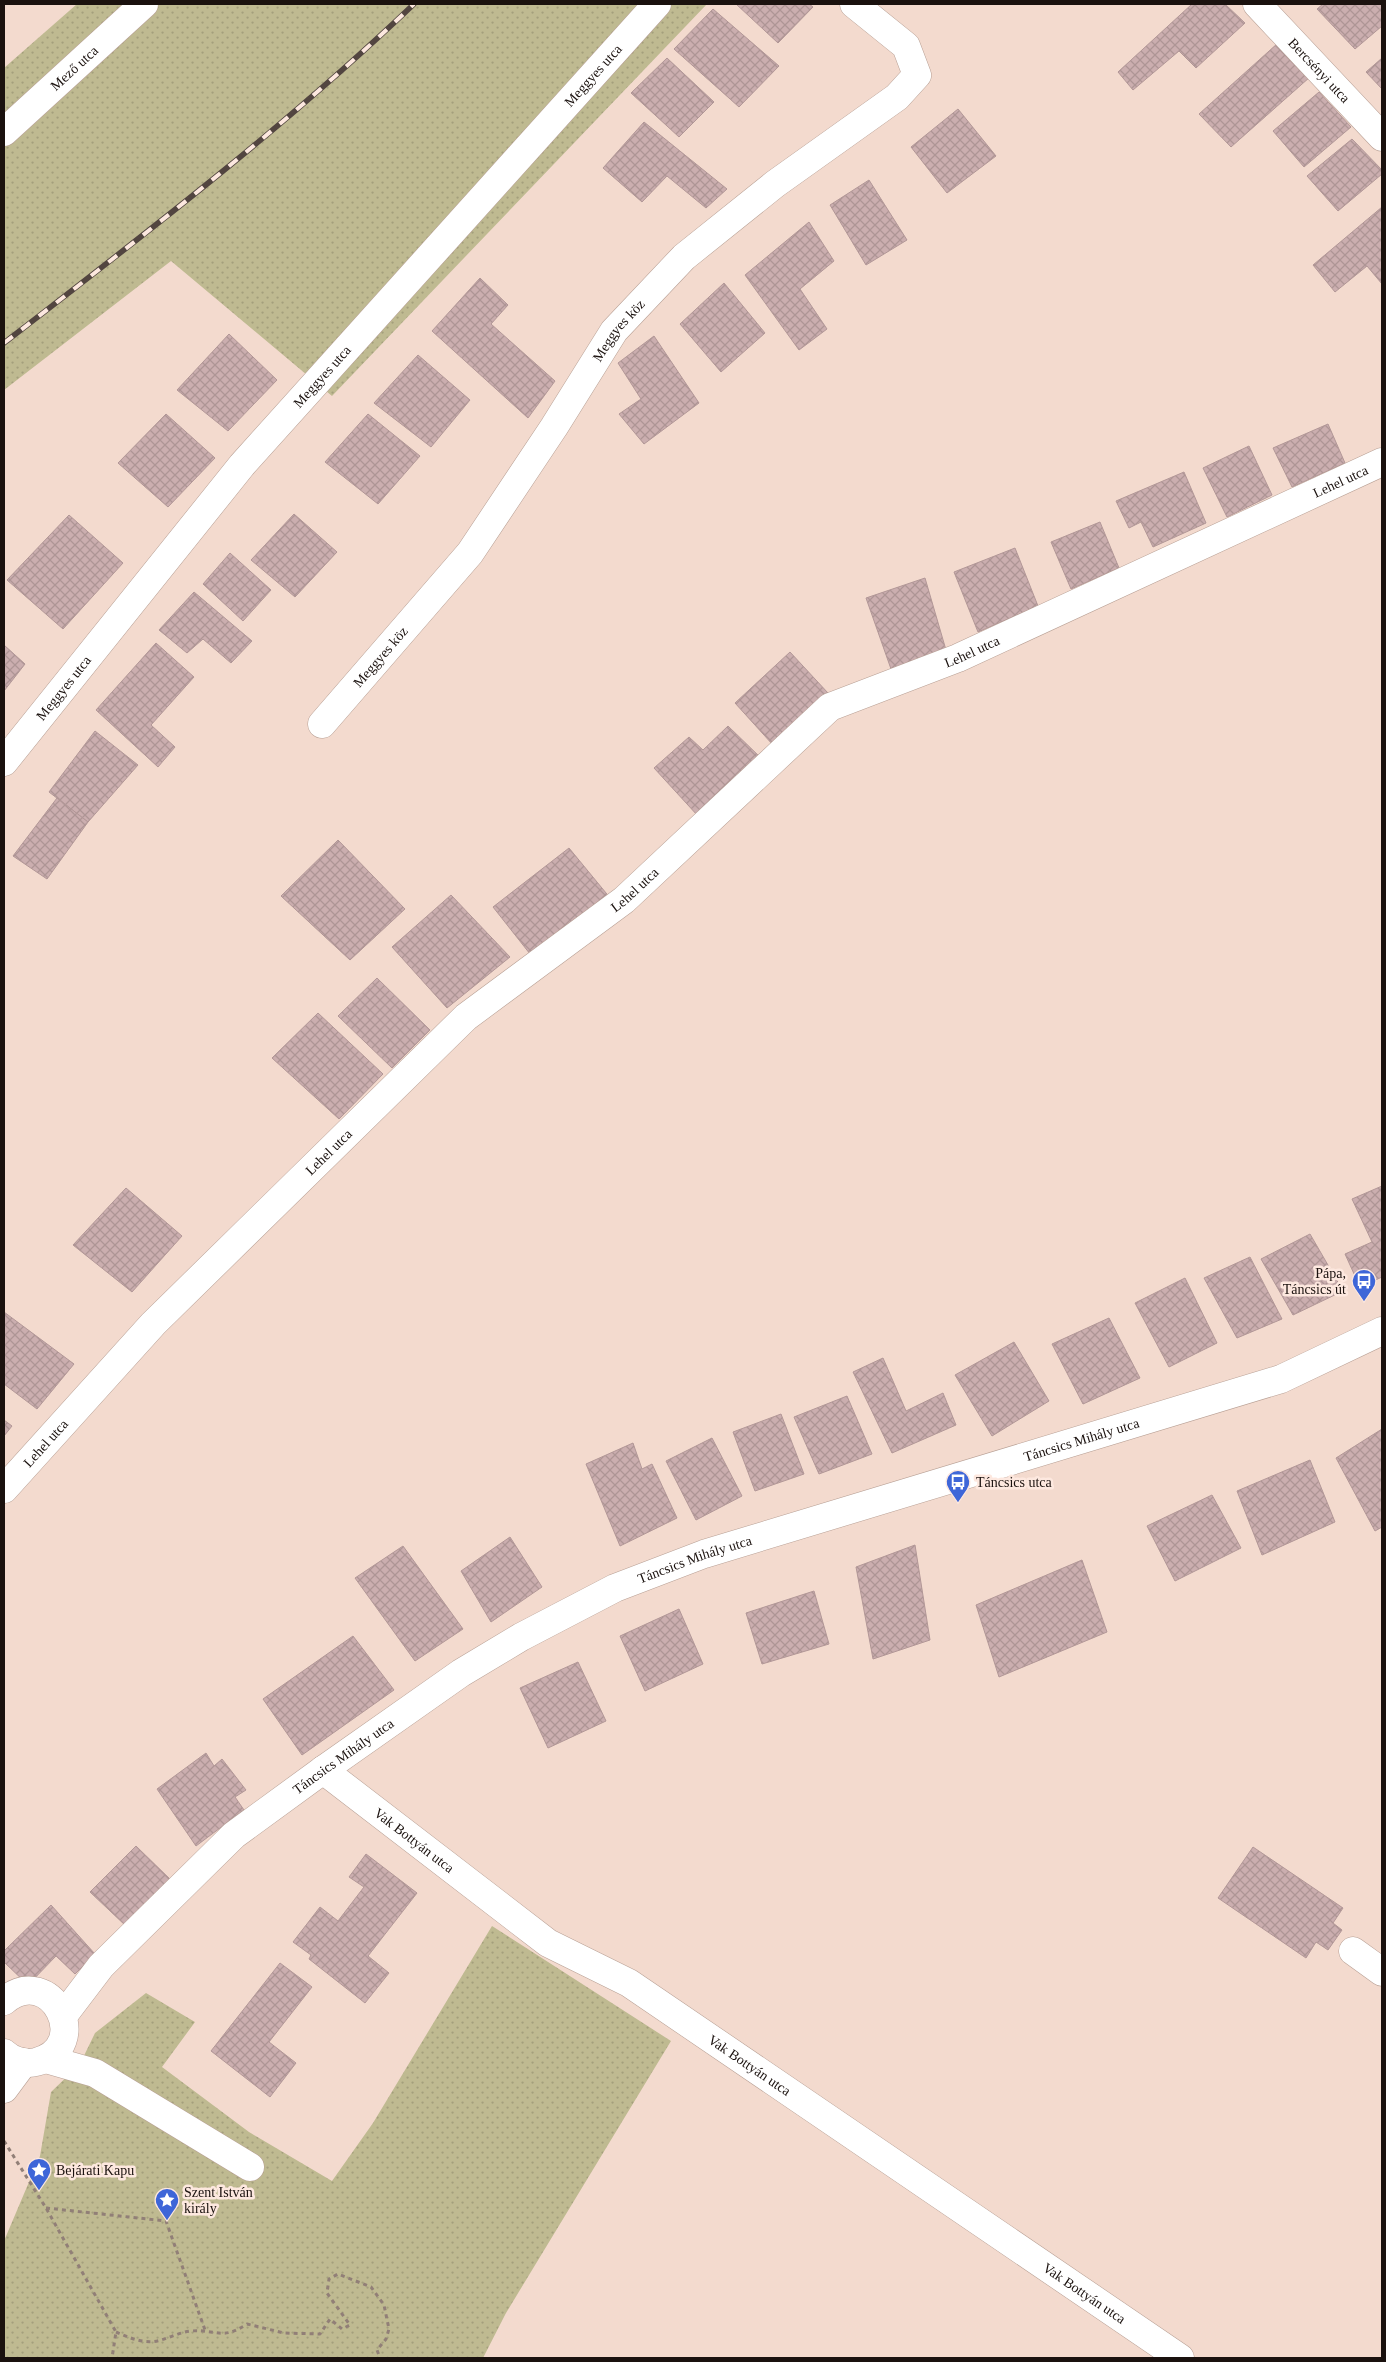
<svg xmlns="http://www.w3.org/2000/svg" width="1386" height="2362" viewBox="0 0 1386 2362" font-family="Georgia,serif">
<defs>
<pattern id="green-dots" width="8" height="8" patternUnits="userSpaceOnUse" patternTransform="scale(1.25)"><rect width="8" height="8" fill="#bfba91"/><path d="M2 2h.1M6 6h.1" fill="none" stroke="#a49f7c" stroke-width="1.8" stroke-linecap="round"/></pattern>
<pattern id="building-cross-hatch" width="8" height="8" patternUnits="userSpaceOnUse" patternTransform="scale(1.25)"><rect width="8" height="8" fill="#cbaeaf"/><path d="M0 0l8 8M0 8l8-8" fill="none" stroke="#ae9595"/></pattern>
</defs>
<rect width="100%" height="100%" fill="#f3dace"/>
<!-- green -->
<g fill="url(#green-dots)">
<path d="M77 4H707L332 396 171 261 4 390V68Z"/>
<path d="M492 1926 671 2041 506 2313 483 2358H4V2241L40 2156 51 2092 80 2064 95 2033 146 1993 195 2022 162 2067 249 2132 332 2181 373 2123Z"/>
</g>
<!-- building -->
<g fill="url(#building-cross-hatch)" stroke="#b29797">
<path d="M736 4H809L813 7 778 43Z"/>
<path d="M1192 4H1225L1245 23 1196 68 1179 51 1133 90 1118 72Z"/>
<path d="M1323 4H1382V26L1355 49 1317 9Z"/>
<path d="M713 9 779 66 739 107 674 49Z"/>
<path d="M1278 43 1310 77 1231 147 1199 114Z"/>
<path d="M667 58 714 102 679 137 631 93Z"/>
<path d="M1382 58V89L1366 72Z"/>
<path d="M1319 92 1351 127 1304 167 1273 131Z"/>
<path d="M958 109 996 156 947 193 911 147Z"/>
<path d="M644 122 727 189 706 208 667 176 642 202 603 168Z"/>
<path d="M1352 139 1382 170V174L1338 211 1307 176Z"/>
<path d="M869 180 907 240 866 265 830 205Z"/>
<path d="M1382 207V284L1367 266 1335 292 1313 265Z"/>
<path d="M809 222 834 261 800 289 827 329 799 350 745 275Z"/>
<path d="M480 278 508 305 491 324 555 381 528 418 432 331Z"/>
<path d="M724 283 765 333 721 372 680 324Z"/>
<path d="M229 334 277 380 228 431 177 390Z"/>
<path d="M654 336 699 403 644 444 619 414 641 399 618 363Z"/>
<path d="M418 355 470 400 431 447 374 403Z"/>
<path d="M166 414 215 458 168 507 118 463Z"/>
<path d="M368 414 420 456 378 504 325 462Z"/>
<path d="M1328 424 1345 463 1292 487 1273 448Z"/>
<path d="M1249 446 1272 495 1227 517 1203 468Z"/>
<path d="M1184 472 1206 523 1153 547 1141 522 1129 528 1116 501Z"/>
<path d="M294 514 337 552 295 597 251 560Z"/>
<path d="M69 515 123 563 63 629 7 580Z"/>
<path d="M1100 522 1119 568 1071 589 1051 542Z"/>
<path d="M1015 548 1038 606 978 632 954 572Z"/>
<path d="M230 553 271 590 243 621 203 584Z"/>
<path d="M925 578 946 650 891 669 866 598Z"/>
<path d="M194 592 252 641 231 663 203 639 187 653 159 630Z"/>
<path d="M156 643 194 677 151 725 175 747 158 767 96 710Z"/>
<path d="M4 645 25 664 4 691Z"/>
<path d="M790 652 828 693 773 745 735 703Z"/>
<path d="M728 726 761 758 698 816 654 768 689 737 703 750Z"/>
<path d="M95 731 138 765 88 822 49 792Z"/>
<path d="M57 798 88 822 47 879 13 856Z"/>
<path d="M338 840 405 909 350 960 281 896Z"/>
<path d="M569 848 611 899 534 959 493 907Z"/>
<path d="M451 895 510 957 447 1008 392 947Z"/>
<path d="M377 978 430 1030 392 1068 338 1016Z"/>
<path d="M318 1013 383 1074 339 1119 272 1058Z"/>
<path d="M1382 1186V1277L1360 1287 1345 1254 1372 1242 1352 1199Z"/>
<path d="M126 1188 182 1236 132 1292 73 1245Z"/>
<path d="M1310 1234 1343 1291 1293 1315 1261 1259Z"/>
<path d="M1250 1257 1282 1319 1237 1338 1204 1278Z"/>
<path d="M1185 1278 1217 1343 1169 1367 1135 1303Z"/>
<path d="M4 1312 74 1364 37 1409 4 1384Z"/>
<path d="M1109 1318 1140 1378 1083 1404 1052 1344Z"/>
<path d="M1014 1342 1049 1401 992 1436 955 1375Z"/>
<path d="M883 1358 906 1411 943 1393 956 1425 892 1453 853 1372Z"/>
<path d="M847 1396 872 1454 819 1474 794 1417Z"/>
<path d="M781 1414 804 1474 755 1491 733 1432Z"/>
<path d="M4 1420 12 1426 4 1436Z"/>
<path d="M1382 1429V1527L1375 1531 1336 1458Z"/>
<path d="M712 1438 742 1496 696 1520 666 1461Z"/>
<path d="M633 1443 642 1469 652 1464 677 1518 620 1546 586 1464Z"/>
<path d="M1310 1460 1335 1522 1262 1555 1237 1491Z"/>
<path d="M1212 1495 1241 1548 1175 1581 1147 1526Z"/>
<path d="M510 1537 542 1587 491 1622 461 1571Z"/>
<path d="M915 1545 930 1640 873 1659 856 1567Z"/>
<path d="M403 1546 463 1629 415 1661 355 1578Z"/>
<path d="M1082 1560 1107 1632 999 1677 976 1605Z"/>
<path d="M814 1591 829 1644 762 1664 746 1613Z"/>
<path d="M679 1609 703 1664 645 1691 620 1636Z"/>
<path d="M353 1636 394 1690 302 1755 263 1699Z"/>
<path d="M578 1662 606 1721 548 1748 520 1688Z"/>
<path d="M206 1753 214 1766 222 1759 246 1790 235 1797 244 1810 196 1846 157 1789Z"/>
<path d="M136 1846 173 1882 127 1927 90 1892Z"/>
<path d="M1253 1847 1343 1908 1333 1923 1342 1930 1328 1950 1316 1942 1306 1958 1218 1898Z"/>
<path d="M366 1854 417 1893 368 1956 389 1973 365 2003 309 1959 311 1955 293 1942 320 1907 338 1921 364 1887 349 1877Z"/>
<path d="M51 1905 95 1954 75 1974 56 1956 28 1985 4 1962V1951Z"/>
<path d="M280 1963 312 1987 269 2042 296 2063 270 2097 211 2051Z"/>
</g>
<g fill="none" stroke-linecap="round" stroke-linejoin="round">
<!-- minor casing -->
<g stroke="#b8a095" stroke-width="29">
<g id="minor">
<path id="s1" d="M1257 4 1382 137"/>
<path id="s2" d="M4 132 144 4"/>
<path id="s3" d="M322 724 470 553 554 427 614 331 684 257 775 184 897 97 917 75 906 46 854 4"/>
<path id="s4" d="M4 762 242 465 657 4"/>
<path id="s5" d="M4 1489 153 1324 466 1017 624 900 830 707 958 658 1382 462"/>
<path id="s6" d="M323 1770 548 1943 629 1983 1180 2358"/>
<path d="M1353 1951 1382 1972"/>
<path d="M4 2001C51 1961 95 2047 36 2062 25 2065 11 2060 4 2053"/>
<path id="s7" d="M63 2016 101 1966 234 1835 323 1770 461 1673 521 1637 615 1588 704 1554 1281 1379 1382 1331"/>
<path d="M46 2059 95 2073 250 2167"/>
<path d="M4 2089 24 2062"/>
</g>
</g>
<!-- path -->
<g stroke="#917f77" stroke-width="3" stroke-dasharray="4 4" stroke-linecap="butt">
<path d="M4 2141 46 2208 116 2332 112 2358"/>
<path d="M46 2208 166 2221 205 2330"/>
<path d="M116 2332C130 2338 145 2345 161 2340 171 2337 181 2332 191 2331 218 2329 221 2341 247 2324L284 2333 320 2334 330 2319 342 2329 350 2325 327 2293 329 2279 338 2274 371 2287 384 2305 389 2329 386 2339 377 2350 380 2358"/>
</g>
<!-- minor -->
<use href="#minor" stroke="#fff" stroke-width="28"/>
<!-- rail casing -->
<g stroke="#524540" stroke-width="5.5">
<path id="rail" d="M4 343C144 235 286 126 414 4"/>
</g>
<!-- rail -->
<use href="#rail" stroke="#fde8df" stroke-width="4" stroke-dasharray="11" stroke-linecap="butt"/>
</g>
<!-- icons -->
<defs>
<g id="bus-pin" transform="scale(1.25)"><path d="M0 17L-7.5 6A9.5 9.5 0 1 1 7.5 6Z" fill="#3e66d8" stroke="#fde8df"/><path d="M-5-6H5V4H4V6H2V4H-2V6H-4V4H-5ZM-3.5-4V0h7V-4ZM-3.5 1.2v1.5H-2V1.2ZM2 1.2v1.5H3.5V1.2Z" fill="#fff"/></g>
<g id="sight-pin" transform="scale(1.25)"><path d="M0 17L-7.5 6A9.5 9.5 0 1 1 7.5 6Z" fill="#3e66d8" stroke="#fde8df"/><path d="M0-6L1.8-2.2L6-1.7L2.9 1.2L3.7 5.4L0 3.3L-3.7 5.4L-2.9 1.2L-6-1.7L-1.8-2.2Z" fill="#fff"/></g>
</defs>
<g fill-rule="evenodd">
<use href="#bus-pin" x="1364" y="1281"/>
<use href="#bus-pin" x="958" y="1482"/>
<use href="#sight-pin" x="39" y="2170"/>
<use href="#sight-pin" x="167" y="2200"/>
</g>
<g text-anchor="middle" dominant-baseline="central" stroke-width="5" stroke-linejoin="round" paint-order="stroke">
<!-- street labels -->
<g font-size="14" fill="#1a110e" stroke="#fde8df">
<text stroke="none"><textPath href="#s2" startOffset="95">Mező utca</textPath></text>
<text stroke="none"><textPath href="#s1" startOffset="91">Bercsényi utca</textPath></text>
<text stroke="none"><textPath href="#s4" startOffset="905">Meggyes utca</textPath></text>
<text stroke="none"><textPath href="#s3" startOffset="494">Meggyes köz</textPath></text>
<text stroke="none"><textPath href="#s4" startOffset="500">Meggyes utca</textPath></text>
<text stroke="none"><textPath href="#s5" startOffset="1698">Lehel utca</textPath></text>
<text stroke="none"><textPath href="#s5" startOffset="1292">Lehel utca</textPath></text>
<text stroke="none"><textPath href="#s3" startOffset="89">Meggyes köz</textPath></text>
<text stroke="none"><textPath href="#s4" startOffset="95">Meggyes utca</textPath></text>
<text stroke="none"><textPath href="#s5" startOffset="872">Lehel utca</textPath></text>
<text stroke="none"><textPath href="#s5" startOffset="468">Lehel utca</textPath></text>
<text stroke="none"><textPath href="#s7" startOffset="1194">Táncsics Mihály utca</textPath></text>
<text stroke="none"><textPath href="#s5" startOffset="62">Lehel utca</textPath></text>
<text stroke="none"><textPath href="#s7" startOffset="789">Táncsics Mihály utca</textPath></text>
<text stroke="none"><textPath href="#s7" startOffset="384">Táncsics Mihály utca</textPath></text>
<text stroke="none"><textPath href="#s6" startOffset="115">Vak Bottyán utca</textPath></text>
<text stroke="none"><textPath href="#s6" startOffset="520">Vak Bottyán utca</textPath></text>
<text stroke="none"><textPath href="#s6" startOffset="925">Vak Bottyán utca</textPath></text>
</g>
<!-- poi labels -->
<g font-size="14" fill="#1a110e" stroke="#fde8df" text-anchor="start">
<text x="1346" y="1273" text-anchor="end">Pápa,<tspan x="1346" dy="16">Táncsics út</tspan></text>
<text x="976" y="1482">Táncsics utca</text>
<text x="56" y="2170">Bejárati Kapu</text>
<text x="184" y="2192">Szent István<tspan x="184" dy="16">király</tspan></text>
</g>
</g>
<!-- border -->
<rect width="1386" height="2362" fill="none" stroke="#1a110e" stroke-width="10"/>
</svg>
